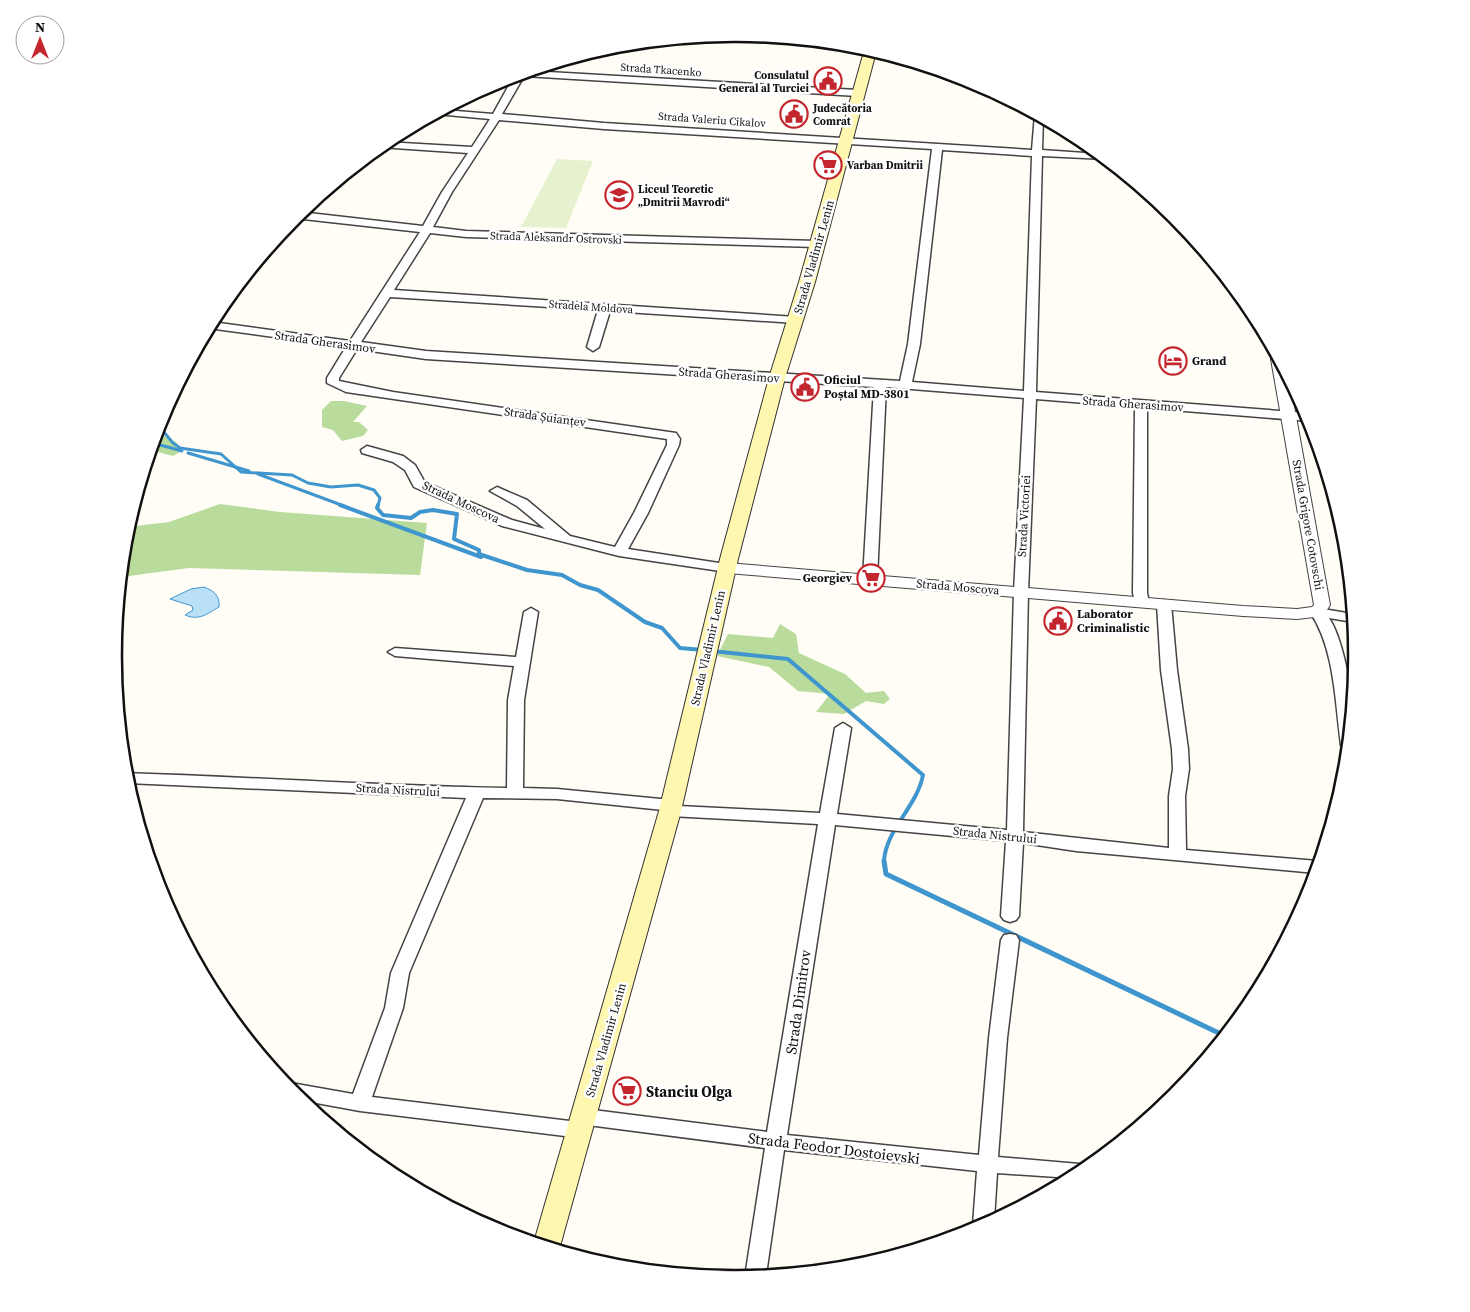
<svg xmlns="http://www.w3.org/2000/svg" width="1470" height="1312" viewBox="0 0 1470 1312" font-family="'Source Serif 4',serif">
<rect width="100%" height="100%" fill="#fffdf5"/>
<!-- forest -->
<g fill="#b9dc9c">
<path d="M331 401H344L367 406 353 422H359L368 430 363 436 342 441 333 430 322 427V410Z"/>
<path d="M156 432 176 442 182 451 173 456 150 450Z"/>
<path d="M220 504 280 512 427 523 420 575 189 568 121 577 127 527 169 522Z"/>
<path d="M780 624 796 634 799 653 845 674 866 693 884 691 890 699 884 704 866 701 844 714 816 712 830 694 798 691 769 667 717 656 728 634 773 638Z"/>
</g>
<!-- pitch -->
<path fill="#e6f2cf" d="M557 159 593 161 566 228 521 227Z"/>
<!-- water -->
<path fill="#b9e0f7" stroke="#3f96cf" d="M204 587C214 591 220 595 219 607 207 614 199 621 185 615L193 610 192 606 170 599 191 589Z"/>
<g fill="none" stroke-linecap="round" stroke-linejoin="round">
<!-- stream-far2 -->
<g stroke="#3f96cf" stroke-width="3">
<path d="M158 425 173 443 180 448 221 454 241 472 292 475 308 483 331 487 358 485 374 490 380 498 378 506"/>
<path d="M153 443 182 451"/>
<path d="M188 453 249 471"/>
<path d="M258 474 344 506"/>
</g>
<!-- stream-far1 -->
<g stroke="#3f96cf" stroke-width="4">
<path d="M340 505 481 557"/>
<path d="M378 505 377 508 383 515 411 518 420 512 433 510 457 514 454 539 479 550V554L527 570 562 575 580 585 598 590 645 622 662 628 680 648 703 650"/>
<path d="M712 651 788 659 923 775C917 807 885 830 884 862"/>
</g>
<!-- stream -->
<path stroke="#3f96cf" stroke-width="5" d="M884 861 886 874 1225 1036"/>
<!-- minor casing -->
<g stroke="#444" stroke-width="3">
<g id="minor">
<path d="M531 71 857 90 862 93 857 96 524 76 502 114 604 123 1032 150 1035 114 1043 118 1042 150 1099 154 1106 159 1042 156 1036 392 1307 413 1310 418 1309 421 1147 408V593L1149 602 1142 606 1135 602 1133 593 1135 407 1036 399 1028 592 1023 832 1169 848V796L1173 769 1172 749 1161 670 1157 604 1164 600 1171 604 1177 670 1188 749 1189 769 1185 796 1186 850 1318 861 1320 862 1316 873 1076 851 1023 843 1019 916 1016 920 1010 922 1004 920 1001 916 1006 841 835 825 787 1135 979 1155 989 1038 1001 940 1004 935 1010 934 1016 935 1019 940 1007 1038 998 1157 1091 1165 1072 1178 997 1173 994 1220 975 1230 973 1225 977 1171 784 1150 766 1275 745 1277 765 1148 588 1125 591 1130 588 1136 581 1138 360 1111 300 1100 286 1085 291 1083 353 1094 385 1008 391 973 466 798 127 783 125 773C252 777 380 786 507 788L508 700 514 666 395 656 388 652 395 648 516 657 524 612 531 608 538 612 524 700 523 788 557 789 671 800 677 801 679 806 820 813 835 728 843 723 851 728 837 814 1007 830 1014 592 1024 398 886 387 877 579 870 583 863 579 874 387 426 359 357 349 339 378V381L393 392 676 433 680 439 679 445 648 513 628 549 732 565 734 568 732 571 727 572 619 556 502 526 414 487 405 470 393 462 362 453 361 450 367 446 403 456 415 465 424 481 447 492 512 520 545 529 517 506 490 491 497 487 527 500 570 536 615 547 634 513 667 445V439L346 392 327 383V378L346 347 208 328 212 322 350 341 420 232 294 218 300 212 423 226 442 192 468 153 379 147 385 142 472 147 490 119 436 114 444 110 493 114 514 76ZM499 120 604 129 932 149 908 344 900 381 426 351 361 342 390 297 598 310 587 347 593 351 599 347 610 311 796 323 802 320 796 317 394 290 430 233 466 237 817 247 822 244 817 241 466 231 433 227 452 192ZM942 150 1032 156 1024 391 912 382 920 344ZM483 798 557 799 663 810 664 815 670 816 818 824 767 1132 585 1109 578 1112 575 1117 578 1122 372 1097 403 1008 409 973Z"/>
<path d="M1317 608 1353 614V622L1329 618C1342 637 1352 688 1352 711 1352 724 1349 737 1348 750L1341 745C1335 702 1335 649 1310 612Z"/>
</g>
</g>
<!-- tertiary casing -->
<g stroke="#444" stroke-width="2">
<path id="tertiary" d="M1276 355 1289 378 1330 605 1323 616 1297 619 1243 616 727 573 721 571 719 568 721 565 727 563 1243 606 1297 609 1312 607 1314 605 1271 359Z"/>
</g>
<!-- secondary casing -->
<g stroke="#333" stroke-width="2">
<path id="secondary" d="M865 48 876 52 815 282 785 378 738 559 681 811 559 1250 534 1242 659 811 720 559 769 378 799 282Z"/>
</g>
<!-- minor -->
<use href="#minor" fill="#fff" fill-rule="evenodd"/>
<!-- tertiary -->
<use href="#tertiary" fill="#fff" fill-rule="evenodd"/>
<!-- secondary -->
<use href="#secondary" fill="#fff6b0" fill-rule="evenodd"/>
</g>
<!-- icons -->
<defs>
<g id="civic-ring" transform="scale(1.4375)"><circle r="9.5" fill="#fff" stroke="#c4262e" stroke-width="1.5"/><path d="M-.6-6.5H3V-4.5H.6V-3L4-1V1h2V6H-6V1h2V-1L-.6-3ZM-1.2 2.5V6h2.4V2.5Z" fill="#c4262e"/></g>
<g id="supermarket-ring" transform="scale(1.4375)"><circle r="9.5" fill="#fff" stroke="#c4262e" stroke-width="1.5"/><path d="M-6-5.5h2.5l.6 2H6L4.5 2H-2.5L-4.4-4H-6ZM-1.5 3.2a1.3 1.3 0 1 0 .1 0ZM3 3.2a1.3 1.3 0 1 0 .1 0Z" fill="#c4262e"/></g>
<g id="school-ring" transform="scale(1.4375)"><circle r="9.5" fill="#fff" stroke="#c4262e" stroke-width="1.5"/><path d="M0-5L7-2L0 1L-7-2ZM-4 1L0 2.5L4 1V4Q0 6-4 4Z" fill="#c4262e"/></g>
<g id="hotel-ring" transform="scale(1.4375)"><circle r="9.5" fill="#fff" stroke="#c4262e" stroke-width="1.5"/><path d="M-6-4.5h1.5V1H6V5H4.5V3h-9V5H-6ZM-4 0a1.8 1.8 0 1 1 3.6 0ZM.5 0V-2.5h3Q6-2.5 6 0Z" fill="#c4262e"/></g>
</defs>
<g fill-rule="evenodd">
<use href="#civic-ring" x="828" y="81"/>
<use href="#civic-ring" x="794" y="114"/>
<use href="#supermarket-ring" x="828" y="165"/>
<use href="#school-ring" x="619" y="195"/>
<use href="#hotel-ring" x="1173" y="361"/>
<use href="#civic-ring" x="805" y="387"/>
<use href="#supermarket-ring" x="871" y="578"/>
<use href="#civic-ring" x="1058" y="621"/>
<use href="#supermarket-ring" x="627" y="1091"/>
</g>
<g text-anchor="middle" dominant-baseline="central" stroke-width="5" stroke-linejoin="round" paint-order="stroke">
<!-- far-street labels -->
<g font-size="11" fill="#111" stroke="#fff">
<text transform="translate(661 70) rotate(4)">Strada Tkacenko</text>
<text transform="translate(712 120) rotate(4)">Strada Valeriu Cikalov</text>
<text transform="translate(556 238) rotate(2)">Strada Aleksandr Ostrovski</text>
<text transform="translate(591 307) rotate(4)">Stradela Moldova</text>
</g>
<!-- far-poi labels -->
<g font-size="11" font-weight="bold" fill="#111" stroke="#fff" text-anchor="start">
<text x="809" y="75" text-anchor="end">Consulatul<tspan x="809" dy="13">General al Turciei</tspan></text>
<text x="813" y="108">Judecătoria<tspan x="813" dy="13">Comrat</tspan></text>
<text x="847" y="165">Varban Dmitrii</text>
<text x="638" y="189">Liceul Teoretic<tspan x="638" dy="13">„Dmitrii Mavrodi“</tspan></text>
</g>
<!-- street labels -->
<g font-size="12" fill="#111" stroke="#fff">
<text transform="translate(814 257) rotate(-74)">Strada Vladimir Lenin</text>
<text transform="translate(325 342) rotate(8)">Strada Gherasimov</text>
<text transform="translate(729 375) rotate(4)">Strada Gherasimov</text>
<text transform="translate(1133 404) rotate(4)">Strada Gherasimov</text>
<text transform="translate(545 417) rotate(8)">Strada Șuianțev</text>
<text transform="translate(461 502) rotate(25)">Strada Moscova</text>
<text transform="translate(1024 516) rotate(-87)">Strada Victoriei</text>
<text transform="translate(1308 525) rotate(80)">Strada Grigore Cotovschi</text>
<text transform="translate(958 587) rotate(5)">Strada Moscova</text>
<text transform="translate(708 648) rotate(-77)">Strada Vladimir Lenin</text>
<text transform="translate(398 790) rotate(3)">Strada Nistrului</text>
<text transform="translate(995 835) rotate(6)">Strada Nistrului</text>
<text transform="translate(606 1040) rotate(-74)">Strada Vladimir Lenin</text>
</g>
<!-- poi labels -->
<g font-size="12" font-weight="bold" fill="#111" stroke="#fff" text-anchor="start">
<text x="1192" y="361">Grand</text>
<text x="824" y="380">Oficiul<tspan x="824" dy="14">Poștal MD-3801</tspan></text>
<text x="852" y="578" text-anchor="end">Georgiev</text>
<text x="1077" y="614">Laborator<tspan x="1077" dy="14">Criminalistic</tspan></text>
</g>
<!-- near-street labels -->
<g font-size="15" fill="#111" stroke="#fff">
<text transform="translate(798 1002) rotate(-82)">Strada Dimitrov</text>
<text transform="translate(834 1148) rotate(7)">Strada Feodor Dostoievski</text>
</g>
<!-- near-poi labels -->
<g font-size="15" font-weight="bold" fill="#111" stroke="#fff" text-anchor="start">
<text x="646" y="1091">Stanciu Olga</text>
</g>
</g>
<!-- crop -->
<path d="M0 0H1470V1312H0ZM735 42H735A613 613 0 0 1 1348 655V657A613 613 0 0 1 735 1270H735A613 613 0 0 1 122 657V655A613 613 0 0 1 735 42Z" fill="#fff" fill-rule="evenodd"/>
<path fill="none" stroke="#111" stroke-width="2.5" d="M735 42H735A613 613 0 0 1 1348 655V657A613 613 0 0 1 735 1270H735A613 613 0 0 1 122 657V655A613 613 0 0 1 735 42Z"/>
<!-- north arrow -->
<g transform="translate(40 40)"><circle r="24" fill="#ffffff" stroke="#a0a0a0"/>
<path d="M0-4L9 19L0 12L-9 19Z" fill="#c4262e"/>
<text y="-8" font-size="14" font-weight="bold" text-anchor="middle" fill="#111111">N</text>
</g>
</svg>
